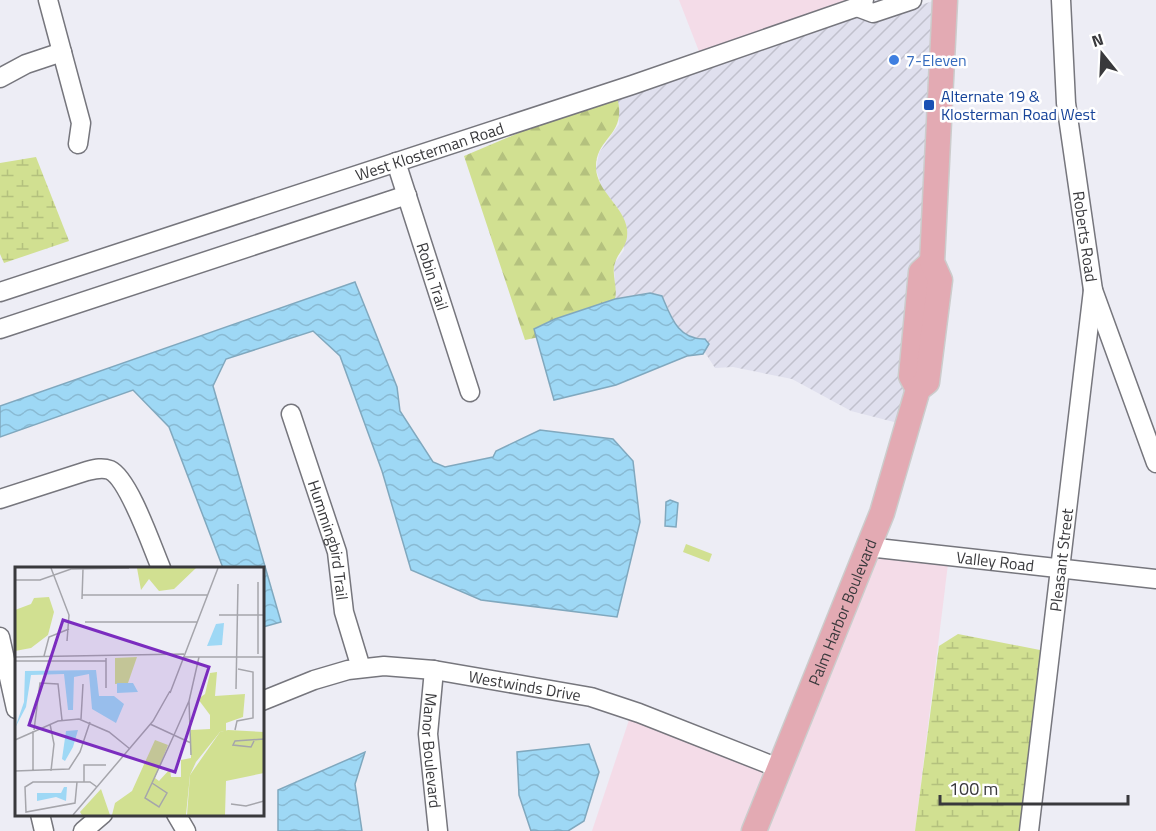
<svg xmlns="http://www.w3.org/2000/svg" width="1156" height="831" viewBox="0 0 1156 831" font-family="'Titillium Web',sans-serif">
<defs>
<pattern id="industrial-furrows" width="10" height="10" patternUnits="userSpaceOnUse" patternTransform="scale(1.5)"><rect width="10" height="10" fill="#e0e0ee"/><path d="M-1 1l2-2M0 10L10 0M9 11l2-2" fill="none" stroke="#c1c1cd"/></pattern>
<pattern id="forest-firs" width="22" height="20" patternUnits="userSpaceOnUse" patternTransform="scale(1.5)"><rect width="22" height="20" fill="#d1e091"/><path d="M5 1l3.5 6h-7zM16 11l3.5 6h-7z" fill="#b4c17e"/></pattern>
<pattern id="wetland-marsh" width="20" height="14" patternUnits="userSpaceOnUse" patternTransform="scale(1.5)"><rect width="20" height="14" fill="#d1e091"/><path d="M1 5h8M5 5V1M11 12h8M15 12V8" fill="none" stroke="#b4c17e"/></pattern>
<pattern id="water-waves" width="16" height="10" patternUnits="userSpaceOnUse" patternTransform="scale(1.5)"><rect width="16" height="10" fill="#9ed8f5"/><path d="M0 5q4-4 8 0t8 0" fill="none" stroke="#89bad3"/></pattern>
</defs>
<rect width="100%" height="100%" fill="#ededf5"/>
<!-- commercial -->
<g fill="#f4dce8">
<path d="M679 0H852L700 54Z"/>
<path d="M875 556 948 564 915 831H762Z"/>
<path d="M630 717 772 772 747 831H592Z"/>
</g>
<!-- industrial -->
<path fill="url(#industrial-furrows)" d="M936 0 924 280 902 424 851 411 792 379 733 367 715 368 704 351 709 344 688 336 677 328 666 304 650 293 615 299 614 264 624 250 619 210 602 188 596 169 599 153 619 124 617 97 856 16 875 20Z"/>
<!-- forest -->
<path fill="url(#forest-firs)" d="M617 97C628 136 595 137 596 168 597 192 624 206 627 229 629 247 618 251 615 263 611 274 618 287 615 299L555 319 539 337 525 340 464 156 554 118Z"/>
<!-- wetland -->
<g fill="url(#wetland-marsh)">
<path d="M36 157 69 241 4 263 0 254V163Z"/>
<path d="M958 634 1045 651 1034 831H915L939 646Z"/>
</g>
<!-- pitch -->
<path fill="#d1e091" d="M686 544 712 554 709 562 683 552Z"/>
<!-- water -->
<g fill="url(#water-waves)" stroke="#80a8be" stroke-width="1.5">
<path d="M355 282 397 387 400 411 433 462 445 467 493 457 496 451 540 430 613 439 633 461 640 522 617 617 481 600 411 570 382 471 340 356 313 331 226 359 213 386 281 622 263 627 262 568H223L169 427 133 390 0 437V406Z"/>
<path d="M650 293 662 296C671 317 678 340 705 339L709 344 703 354 687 356 616 385 554 400 534 329 555 319 615 299Z"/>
<path d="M670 500 678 503 676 527 665 526 666 502Z"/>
<path d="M589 744 599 772 584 821 568 831H531L519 795 517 752Z"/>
<path d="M365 752 355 784 362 831H278V790Z"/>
</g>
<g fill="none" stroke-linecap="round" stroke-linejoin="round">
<!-- minor casing -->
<g stroke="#76767d" stroke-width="21">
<g id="minor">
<path d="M48 0 81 123 78 144"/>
<path id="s1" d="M1061 0 1066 103 1093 290 1156 463"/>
<path d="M857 7 873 13 912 0"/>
<path d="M0 78 26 64 62 52"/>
<path id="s2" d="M396 162 470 392"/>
<path id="s3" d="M0 292 632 85 857 7 864 0"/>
<path d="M0 329 407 195"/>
<path id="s4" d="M291 414 337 552 344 612 361 668"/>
<path d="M0 499 87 471C95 469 102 467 110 470 129 479 152 547 161 568"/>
<path id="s5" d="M868 547 1156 579"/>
<path d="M0 637 16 709"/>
<path id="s6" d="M434 670 428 734 438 831"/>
<path id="s7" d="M262 701 314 680 348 670 384 666 434 670 591 697 639 713 781 769"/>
<path d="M40 814 44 831"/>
<path d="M176 814 186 831"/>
<path d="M83 831 103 814"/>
<path id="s8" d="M1029 831 1093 290"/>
</g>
</g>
<!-- major casing -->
<g stroke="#ccc" stroke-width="27">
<g id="major">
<path d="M918 389 911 376 921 272 932 262"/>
<path id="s9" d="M754 831 882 513 918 389 927 382 940 280 932 262 945 0"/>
</g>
</g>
<!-- minor -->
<use href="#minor" stroke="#fff" stroke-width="18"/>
<!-- major -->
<use href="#major" stroke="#e3aab3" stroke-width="24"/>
</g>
<!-- markers -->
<circle fill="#3f7fe0" stroke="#fff" stroke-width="2" cx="894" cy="60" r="6"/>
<rect fill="#1a4fb4" stroke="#fff" stroke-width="2" x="923" y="99" width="12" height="12" rx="3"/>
<g text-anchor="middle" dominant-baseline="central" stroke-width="5" stroke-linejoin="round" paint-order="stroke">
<!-- shop labels -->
<g font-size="16" fill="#366cbe" stroke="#fff" text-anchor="start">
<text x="906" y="60">7-Eleven</text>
</g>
<!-- transit labels -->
<g font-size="16" fill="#164399" stroke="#fff" text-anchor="start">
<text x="941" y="96">Alternate 19 &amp;<tspan x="941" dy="18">Klosterman Road West</tspan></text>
</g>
<!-- street labels -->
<g font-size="16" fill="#39393c" stroke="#fff">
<text stroke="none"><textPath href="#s3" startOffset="452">West Klosterman Road</textPath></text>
<text stroke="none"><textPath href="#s1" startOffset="238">Roberts Road</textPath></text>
<text stroke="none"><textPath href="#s2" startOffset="120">Robin Trail</textPath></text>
<text stroke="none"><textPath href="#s4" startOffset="132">Hummingbird Trail</textPath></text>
<text stroke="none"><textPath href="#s8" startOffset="273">Pleasant Street</textPath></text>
<text stroke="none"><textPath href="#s5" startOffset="128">Valley Road</textPath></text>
<text stroke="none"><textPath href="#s9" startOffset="236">Palm Harbor Boulevard</textPath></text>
<text stroke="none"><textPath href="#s7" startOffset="270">Westwinds Drive</textPath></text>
<text stroke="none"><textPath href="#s6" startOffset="81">Manor Boulevard</textPath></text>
</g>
</g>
<!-- overview -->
<g transform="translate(15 567)">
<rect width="249" height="249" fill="#ededf5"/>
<path d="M213 163 249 165V206L211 214 210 248H172L175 208 205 165Z" fill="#d1e091"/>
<path d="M122 90 113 116 100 117V91Z" fill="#d1e091"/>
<path d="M122 1H181L159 22 144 24 134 12 126 23ZM34 30 39 45 33 68 16 81 0 84V43L16 37 19 31ZM202 105 200 129 230 127 228 150 211 156V164L205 165 181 195 175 208 171 248H97L100 236 117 224 140 173 153 178 140 211 144 214 155 202 156 210H166V193L176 191V163L195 162V148L183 132 190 127 195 106ZM86 222 95 248H67L65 245Z" fill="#d1e091"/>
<path d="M209 56 207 78 192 79 201 57ZM81 103 84 129H99L109 137 101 156 77 142 74 107 59 110 58 143H53L49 107 16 108 11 140 0 161 9 135 10 104ZM102 116H118L123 125 102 126ZM63 163 58 180 50 194 47 192 51 164ZM49 220H52L51 234 41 230 22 234V226H46Z" fill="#9ed8f5"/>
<path fill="none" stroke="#a5a5ab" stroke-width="1.5" d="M36 1 54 48 52 74M0 13H25L56 2 114 1M67 28H193M67 32 68 2M204 48H249M70 55H182M243 87V15M29 89 34 70 54 62M0 90 169 87M168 90H249M0 94H91M91 121V91M221 122 223 17M155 126 203 1M66 152 68 117M35 157 39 177 36 204M135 157 176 176M19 163 25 116 43 117 47 153M220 163 222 154 238 151V105L223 102M0 173 43 154 64 152 94 165 115 182M239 174 236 180 218 178 220 174 249 172M176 188 174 134 184 90M0 204 54 202 65 185 75 155M18 204V164M62 215 60 236 11 245 10 220 18 215H75L82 220M69 215V198H91M137 216 152 226 144 240 130 231 137 216 159 168 174 134M216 237 231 239 249 234M58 248 138 154 155 124"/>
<path fill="#7b2cbf" fill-opacity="0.15" stroke="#7b2cbf" stroke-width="3" d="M48 53 194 100 160 205 14 158Z"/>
<rect width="249" height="249" fill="none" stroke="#39393c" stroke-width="3"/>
</g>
<!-- north arrow -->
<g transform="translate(1102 54) rotate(342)" stroke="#ffffff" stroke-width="4.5" paint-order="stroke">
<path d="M0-4.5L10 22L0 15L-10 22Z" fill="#39393c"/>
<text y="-9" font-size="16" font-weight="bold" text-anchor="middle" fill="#39393c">N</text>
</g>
<!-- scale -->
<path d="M940 795v9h188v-9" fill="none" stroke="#39393c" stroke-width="3"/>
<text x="949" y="795" font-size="18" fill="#39393c" stroke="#ffffff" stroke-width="4.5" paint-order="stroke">100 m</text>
</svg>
